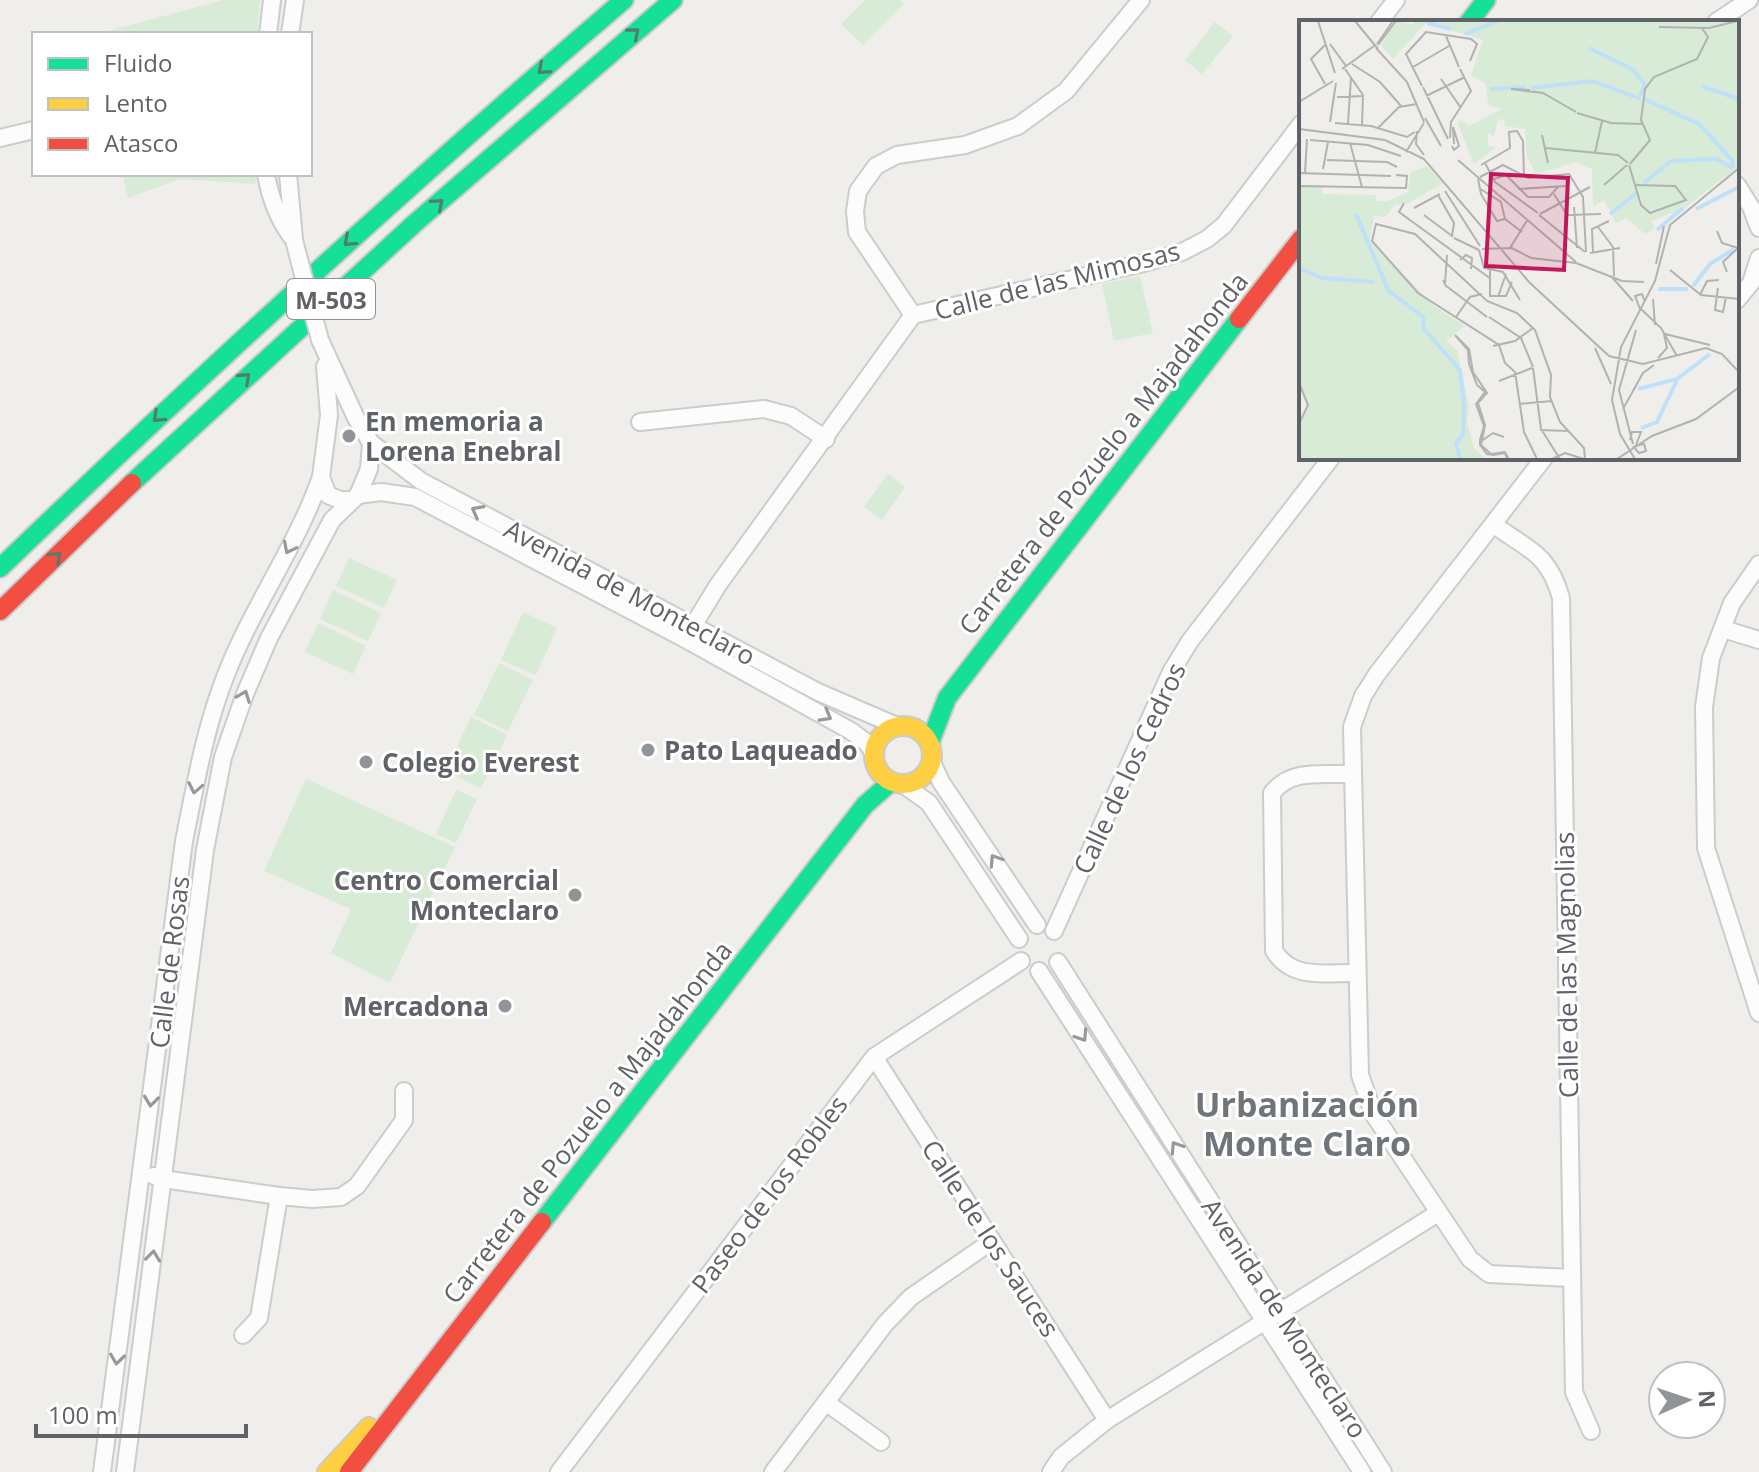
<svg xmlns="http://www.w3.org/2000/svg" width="1759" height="1472" viewBox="0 0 1759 1472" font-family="'Open Sans',sans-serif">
<rect width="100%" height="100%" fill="#efeeea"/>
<!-- green -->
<g fill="#d8ebd6">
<path d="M223 0H260L257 34H98Z"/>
<path d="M865 0H900L904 4 863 45 841 24Z"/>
<path d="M1215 22 1233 36 1202 74 1185 60Z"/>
<path d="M123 174H255L256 184 180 179 128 198Z"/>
<path d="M1140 276 1153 333 1114 341 1102 284Z"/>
<path d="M888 474 905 487 882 520 864 507Z"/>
<path d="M349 558 397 580 384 608 336 586Z"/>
<path d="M333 590 381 613 368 641 320 619Z"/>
<path d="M523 612 557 628 536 675 501 660Z"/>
<path d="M318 623 366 646 353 674 305 652Z"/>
<path d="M499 663 533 680 508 731 474 715Z"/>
<path d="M471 717 507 735 481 788 445 771Z"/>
<path d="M306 779 455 847 390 983 331 953 351 909 264 871Z"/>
<path d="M456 790 477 799 456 843 436 834Z"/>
<path d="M1055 979 1060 981 1253 1283 1248 1287 1054 985Z"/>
</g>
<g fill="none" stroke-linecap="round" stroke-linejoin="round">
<!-- street casing -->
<g stroke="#cbcccc" stroke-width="20">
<g id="street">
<path d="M1379 22 1396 0"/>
<path d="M1716 22 1749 0"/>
<path d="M268 34 272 0"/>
<path d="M290 34 295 0"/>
<path d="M0 138 34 130"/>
<path d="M266 174C270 198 279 221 294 240"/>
<path d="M288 174 294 239"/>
<path d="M1737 185 1751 207 1759 228"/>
<path d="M1737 300 1751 283 1759 258"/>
<path d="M913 315 857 232 855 211 858 191 876 166 897 155 965 145 1018 126 1066 91 1141 0"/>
<path d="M325 366 329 415 321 477 328 495 340 500H350"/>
<path d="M640 422 764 409 791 416 826 439"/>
<path d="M371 443 421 481 818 692 897 726"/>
<path d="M1544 458 1377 674 1363 696 1352 727 1360 1075 1374 1115 1470 1259 1489 1274 1571 1278"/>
<path d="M358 495 381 492 415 497 685 639 851 731 867 743 874 754"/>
<path d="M1494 525C1529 550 1549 554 1561 598L1574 1392 1591 1431"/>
<path d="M1759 564 1732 603 1711 658 1704 707 1706 848 1759 1013"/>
<path d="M1723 629 1759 640"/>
<path d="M685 639 718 585 913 315 1144 263 1182 252 1207 239 1224 225 1301 124"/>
<path d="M932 762 941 782 1037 925"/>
<path d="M1353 774C1324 775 1291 768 1272 793L1274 951C1293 981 1325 972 1357 973"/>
<path d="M904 785 929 803 1019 939"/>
<path d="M1054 931 1171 672 1190 641 1331 458"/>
<path d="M1058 962 1383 1472"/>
<path d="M1039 971 1362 1472"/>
<path d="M874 1057 1107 1420"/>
<path d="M154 1176 163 1179 279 1196 312 1199 341 1197 357 1186 404 1120V1091"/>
<path d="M243 1335 259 1318 279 1196"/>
<path d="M827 1403 881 1442"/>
<path d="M102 1472 184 841C195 787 204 732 224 680 250 610 296 548 321 477"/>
<path d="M125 1472 205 850 223 757 245 694 269 638 332 520 358 495 369 469 371 443 356 418 320 340"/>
<path d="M559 1472 874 1057 1021 961"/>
<path d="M773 1472 885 1324 911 1297 992 1241"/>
<path d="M1051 1472 1061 1457 1107 1420 1438 1213"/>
</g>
</g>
<!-- fast casing -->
<g stroke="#cacacb" stroke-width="22">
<g id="fast">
<path d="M1469 22 1486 0"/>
<path d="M132 483 415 223 673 0"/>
<path d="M0 568C203 373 410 183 624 0"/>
<path d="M930 742 947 698 1239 319"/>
<path d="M542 1222 865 805 891 782"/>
</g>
</g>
<!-- slow casing -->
<g stroke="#cacacb" stroke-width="22">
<g id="slow">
<circle cx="903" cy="755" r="29"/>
<path d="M327 1472 369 1427"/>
</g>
</g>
<!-- jam casing -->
<g stroke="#cacacb" stroke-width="22">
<g id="jam">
<path d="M1239 319 1301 239"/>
<path d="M0 611 132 483"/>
<path d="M349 1472 542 1222"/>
</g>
</g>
<!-- street -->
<use href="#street" stroke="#fdfcfc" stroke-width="16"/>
<!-- fast -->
<use href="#fast" stroke="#16e098" stroke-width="18"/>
<!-- slow -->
<use href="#slow" stroke="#ffcf43" stroke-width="18"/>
<!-- jam -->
<use href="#jam" stroke="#f24e42" stroke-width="18"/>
<!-- street-bridge casing -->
<g stroke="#cbcccc" stroke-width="20" stroke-linecap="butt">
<path id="street-bridge" d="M294 240 320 340"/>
</g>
<!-- street-bridge -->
<use href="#street-bridge" stroke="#fdfcfc" stroke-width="16"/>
</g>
<!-- one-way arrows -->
<defs><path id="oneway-chevron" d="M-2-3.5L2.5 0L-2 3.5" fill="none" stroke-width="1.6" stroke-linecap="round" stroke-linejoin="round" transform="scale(2)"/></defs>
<g stroke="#507c72">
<use href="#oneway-chevron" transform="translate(634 33) rotate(-40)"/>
<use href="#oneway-chevron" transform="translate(543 69) rotate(139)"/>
<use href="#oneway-chevron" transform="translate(438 204) rotate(-41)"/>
<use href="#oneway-chevron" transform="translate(349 241) rotate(138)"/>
<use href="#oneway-chevron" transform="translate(245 378) rotate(-43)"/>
<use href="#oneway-chevron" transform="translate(158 417) rotate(137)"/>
<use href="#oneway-chevron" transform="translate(56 557) rotate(-44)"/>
</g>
<g stroke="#96999c">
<use href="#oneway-chevron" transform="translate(477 511) rotate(-152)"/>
<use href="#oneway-chevron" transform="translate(289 548) rotate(117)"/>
<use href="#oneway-chevron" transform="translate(244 696) rotate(-69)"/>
<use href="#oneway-chevron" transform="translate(826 716) rotate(29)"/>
<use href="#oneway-chevron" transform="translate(195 788) rotate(101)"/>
<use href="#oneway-chevron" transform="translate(995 860) rotate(-123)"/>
<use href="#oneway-chevron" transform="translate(1082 1036) rotate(57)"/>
<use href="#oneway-chevron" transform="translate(151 1101) rotate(97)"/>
<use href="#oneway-chevron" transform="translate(1176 1147) rotate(-123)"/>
<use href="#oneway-chevron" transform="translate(153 1256) rotate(-83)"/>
<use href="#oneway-chevron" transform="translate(117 1359) rotate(98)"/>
</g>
<!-- markers -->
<g fill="#919496" stroke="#fff" stroke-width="3">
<circle cx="349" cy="436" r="8"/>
<circle cx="648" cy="750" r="8"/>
<circle cx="366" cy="762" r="8"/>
<circle cx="575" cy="895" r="8"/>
<circle cx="505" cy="1006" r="8"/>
</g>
<g text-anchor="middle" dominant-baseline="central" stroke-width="6" stroke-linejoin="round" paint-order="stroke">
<!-- shield labels -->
<rect fill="#fff" stroke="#8f9295" stroke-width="2" x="287" y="279" width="88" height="40" rx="6"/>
<g font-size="24" font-weight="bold" fill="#5f6368">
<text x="331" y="299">M-503</text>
</g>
<!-- street labels -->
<g font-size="26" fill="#5f6368" stroke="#fff">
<text transform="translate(1057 280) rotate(-14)">Calle de las Mimosas</text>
<text transform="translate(1103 453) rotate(-52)">Carretera de Pozuelo a Majadahonda</text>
<text transform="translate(630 592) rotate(28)">Avenida de Monteclaro</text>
<text transform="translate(1129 768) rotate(-65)">Calle de los Cedros</text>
<text transform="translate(169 962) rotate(-83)">Calle de Rosas</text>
<text transform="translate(1566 965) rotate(-91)">Calle de las Magnolias</text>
<text transform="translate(587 1122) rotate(-52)">Carretera de Pozuelo a Majadahonda</text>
<text transform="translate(769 1194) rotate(-53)">Paseo de los Robles</text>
<text transform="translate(991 1238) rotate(57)">Calle de los Sauces</text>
<text transform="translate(1285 1318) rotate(57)">Avenida de Monteclaro</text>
</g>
<!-- poi labels -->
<g font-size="26" font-weight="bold" fill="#5f6368" stroke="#fff" text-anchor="start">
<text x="365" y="421">En memoria a<tspan x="365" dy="30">Lorena Enebral</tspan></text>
<text x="664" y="750">Pato Laqueado</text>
<text x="382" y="762">Colegio Everest</text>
<text x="559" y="880" text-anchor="end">Centro Comercial<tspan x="559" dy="30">Monteclaro</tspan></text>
<text x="489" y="1006" text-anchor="end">Mercadona</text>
</g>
<!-- district labels -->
<g font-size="34" font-weight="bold" fill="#70757a" stroke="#fff">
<text x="1307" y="1104">Urbanización<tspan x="1307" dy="39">Monte Claro</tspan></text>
</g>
</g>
<!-- overview -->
<g transform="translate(1299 20)">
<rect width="440" height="440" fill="#efeeea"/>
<path d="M97 1 116 5 114 1H440V146L386 188 352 201 356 208 346 214 327 198 317 203 305 180 294 187 293 149 277 142 237 154 228 137 226 109 206 106 205 99 199 100 195 116 189 113V125L197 128 175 144 159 104 162 100 170 106 203 89 189 85 187 64 172 55 184 20 127 3 94 39 82 25ZM128 146 144 163 110 183 95 185 87 197 75 196 71 219 135 286 166 306 147 321 158 330 170 386 168 402 175 428 186 439H0V406L9 388 0 361V171L2 167H23V174L77 175V181H88L109 172 112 152Z" fill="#d8ebd6"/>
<path fill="none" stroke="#bfe0f9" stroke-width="4" d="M128 3 152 9M166 14 199 1M290 28 333 49 346 64 341 76M402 66 440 79M232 68 294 61 342 79M191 69 226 67M345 79 400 104 433 140 434 148M345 163 372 141 417 139 434 148M397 189 440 167M57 194 89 270 124 297 125 309 161 350 165 385 164 414 157 424 161 439M311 194 338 173M358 210 384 188M0 248 23 258 76 262M394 266 411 244 435 229M359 269H389M339 369 378 359 411 334M342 408 358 402 378 360"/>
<path fill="none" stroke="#b1b2b2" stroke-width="2" d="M19 1 36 53M56 1 79 29M360 7 410 8 438 1M147 16 160 47M31 24 47 46M78 24 94 1M79 25 97 1M77 28 108 62 125 102M53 44 81 62 103 87M114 47 150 26M43 49 75 26M46 49 64 75 63 105M142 59 162 88M26 64 12 39 26 25M123 66 107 34 127 12 172 19 178 24 171 41M124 67 149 119M231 70 212 69 244 73 277 92M127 76 166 57M38 77 65 76M0 82 34 61M278 93 312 103 343 104M126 98 142 126M31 102 37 63M36 103 72 106 108 117 116 112M49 104 52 57M79 108 100 87 118 84M0 109 86 120 125 139 230 262 310 336 344 344 407 328 423 334 440 352M118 111 117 124 125 135M243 115 249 143M151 118 152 102 172 71 161 49M11 120 69 125 102 136M51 123 63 167M153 126 155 130 160 126 154 107 155 124M246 128 319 135 329 143M107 132 125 103M296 133 303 101M28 140 88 142 98 147M159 140 277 242M186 143 196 162 239 193M331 144 351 120 342 100 346 69 355 57 398 39 409 17 403 8M182 145 211 128 210 112 218 111 224 121 225 157M330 145 342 185 351 193 387 180 376 166 337 165M24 149 29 122M0 153 92 156M6 153 8 119M181 157 204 145 229 158 270 154 284 177 287 232M179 159 182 174 198 201 206 199M195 159 207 155 229 177H250L259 167M305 165 328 145M0 166 107 168 108 156 97 155M180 168 202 182 206 199 223 212M219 169 267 166M146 171 181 226M255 174 268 195 302 194M105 183 100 192 192 259M275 187 278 228M115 188 141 174M241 194 291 167M125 195 153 216 155 203 139 175M240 195 286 232M299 207 314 227 315 256M418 211 423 223 439 228M155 218 180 230M211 228 229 199M183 229 213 228 232 238 277 243M180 230 185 248 204 252 221 280M294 232 293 209 310 201M291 233 321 228M161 240 167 235 173 238 172 249M277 243 323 261 345 262M357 244 365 206M191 250V276H207L213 262M371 250 402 275 440 279M428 252 424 242 439 228M312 256 334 281M144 260 146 264 148 235M146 265 188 297M419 268 416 290 424 292 427 277M401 275 408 261 420 260M199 277 207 254M354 279 356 305M341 288 362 308 378 336M341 289 336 276 343 274 346 282M157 297 171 277 183 274M190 297 222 318 234 347M366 314 411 325M194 326 216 321 234 308M296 328 312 364M359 338 368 328 365 314M234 348 242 409 261 439M200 361 233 348M0 363 9 385 0 404M220 384 253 381M324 389 344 353 355 345M241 410 270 411M331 420 333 412H342L337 425M181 422 194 413 205 417M334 424 320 370 337 310M334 426 340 433 347 431 345 424 336 426M208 439 206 433 194 435 188 434 181 425V420L185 406 177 384 186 372 178 365 173 352 170 344 169 330 156 315 170 329 174 352 188 373 179 383 186 405 182 425 192 434 206 432 210 439M238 439 225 412 216 352 206 343 200 325 119 273 73 221 77 204 116 214 188 281 218 293 236 310 252 355 251 377 261 402 285 428 286 439M253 439 266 433 285 439M318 439 353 416 397 399 439 368M336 439 321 414 313 380 322 327 356 261 371 205 440 148"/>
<path fill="#c2185b" fill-opacity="0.15" stroke="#c2185b" stroke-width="4" d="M192 154 269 158 265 250 187 246Z"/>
<rect width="440" height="440" fill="none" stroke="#5f6368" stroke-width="4"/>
</g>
<!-- legend -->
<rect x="32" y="32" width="280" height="144" fill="#ffffff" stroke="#bfc1c3" stroke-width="2"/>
<rect x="48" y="58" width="40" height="12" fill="#16e098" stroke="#bfc1c3" stroke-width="2"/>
<text x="104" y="72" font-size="24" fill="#5f6368">Fluido</text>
<rect x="48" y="98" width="40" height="12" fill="#ffcf43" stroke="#bfc1c3" stroke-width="2"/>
<text x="104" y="112" font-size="24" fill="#5f6368">Lento</text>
<rect x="48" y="138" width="40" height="12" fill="#f24e42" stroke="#bfc1c3" stroke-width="2"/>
<text x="104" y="152" font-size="24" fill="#5f6368">Atasco</text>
<!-- north arrow -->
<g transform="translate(1687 1400) rotate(87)"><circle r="38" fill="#ffffff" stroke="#bfc1c3" stroke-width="2"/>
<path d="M0-6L14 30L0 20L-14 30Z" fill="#919496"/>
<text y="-12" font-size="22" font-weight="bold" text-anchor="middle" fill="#5f6368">N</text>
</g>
<!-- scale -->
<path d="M36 1424v12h210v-12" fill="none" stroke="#5f6368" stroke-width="4"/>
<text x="48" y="1424" font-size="24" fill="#5f6368" stroke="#ffffff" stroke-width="6" paint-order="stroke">100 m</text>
</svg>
